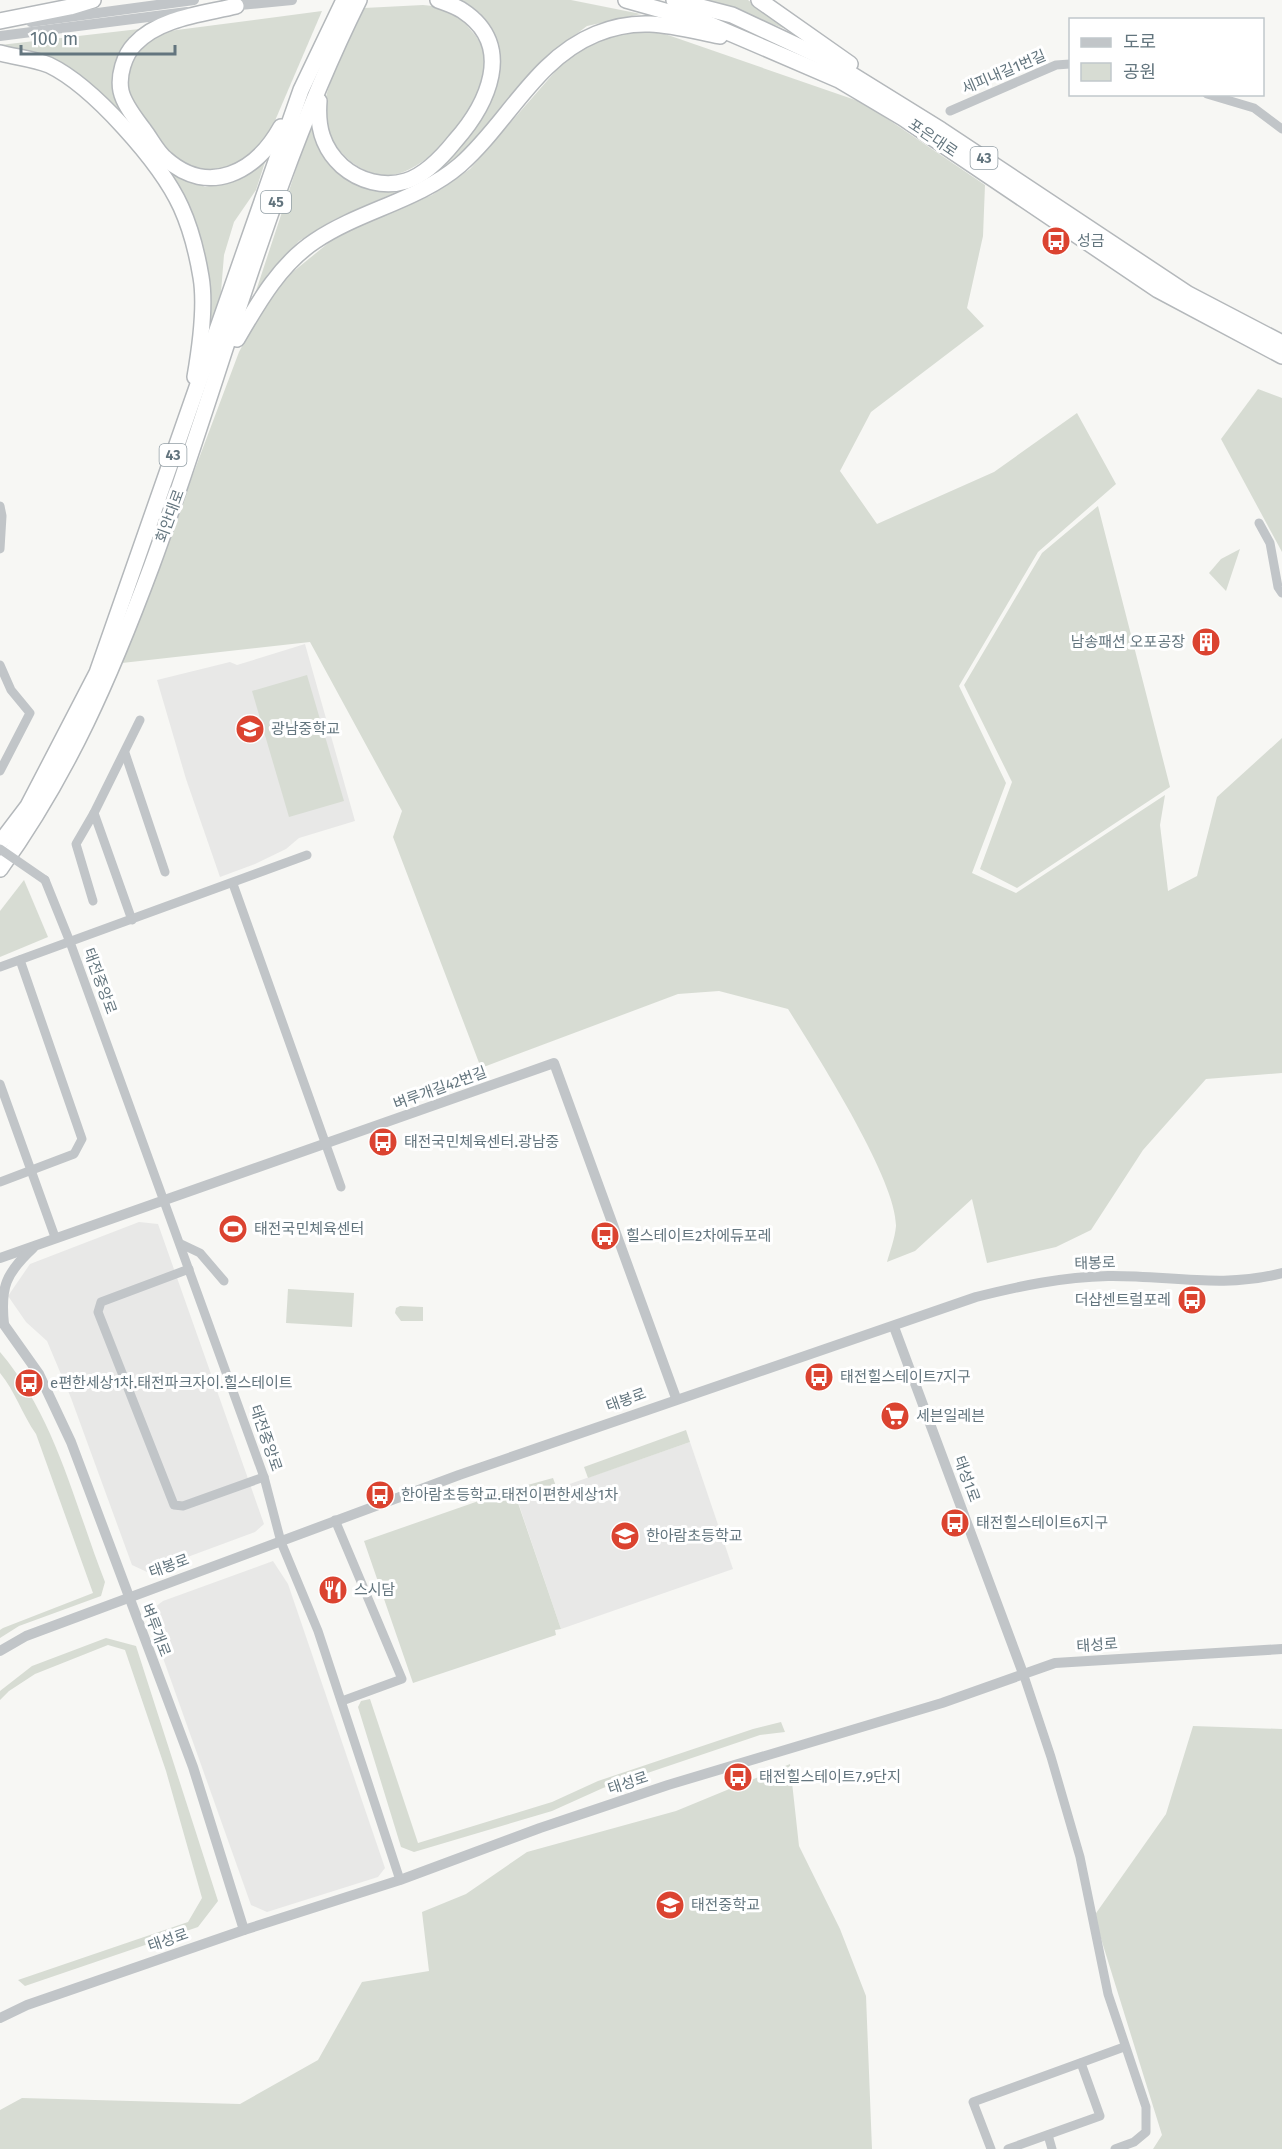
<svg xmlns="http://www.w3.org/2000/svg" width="1282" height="2149" viewBox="0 0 1282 2149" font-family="'Fira Sans','Noto Sans KR',sans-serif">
<rect width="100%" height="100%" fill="#f7f7f4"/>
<!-- built -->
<g fill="#e8e8e7">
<path d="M305 644 355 821 299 838 286 849 255 864 220 877 186 779 157 680 230 662 237 665Z"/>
<path d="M139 1222 158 1224 264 1524 255 1532 147 1572 132 1565 71 1398 47 1341 26 1322 8 1296 30 1264Z"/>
<path d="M690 1442 733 1569 561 1629 518 1502Z"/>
<path d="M273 1561 288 1584 385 1868 378 1877 267 1912 251 1905 147 1613 163 1601Z"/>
</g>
<!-- green -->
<g fill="#d7dcd3">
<path d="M460 0H571L641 14 587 26 547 56 473 142 442 169 412 185 333 220 299 241 268 274 254 297 312 121 318 141 377 190 448 158 476 128 489 106 500 74 499 53 480 13Z"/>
<path d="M708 0H748L791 31Z"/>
<path d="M423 5C450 7 458 14 475 35 512 80 435 171 391 175 374 177 353 166 343 154 335 145 323 131 323 118 323 85 351 39 364 8Z"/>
<path d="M322 11 265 144 234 168 212 172 188 167 169 153 142 121 125 93 124 78 133 54 143 42 169 31Z"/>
<path d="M148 28 116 74 176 173 205 187 241 178 266 159 256 190 234 222 224 255 221 292 210 327 206 273 191 215 99 95 0 47V45Z"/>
<path d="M629 29 665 34 864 103 985 185 983 236 967 308 984 326 871 412 840 471 877 524 994 472 1077 413 1116 484 1038 552 959 686 1006 783 972 873 1016 893 1165 795 1160 825 1168 891 1197 876 1217 797 1282 738V1073L1206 1079 1143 1150 1091 1230 1056 1247 987 1263 972 1199 915 1251 887 1262C890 1251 895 1238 896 1226 897 1180 815 1052 788 1009L719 991 678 994 481 1068 393 837 402 811 310 642 122 663 239 352 266 301 294 271 332 240 365 223 432 195 470 169 567 58 596 40Z"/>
<path d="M1258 389 1282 398V552L1221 439Z"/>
<path d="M1098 506 1170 787 1017 888 980 869 1012 782 964 685 1042 553Z"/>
<path d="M1240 549 1226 591 1209 573 1221 559Z"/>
<path d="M307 675 344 801 289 817 252 691Z"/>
<path d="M24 880 48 937 0 957V911Z"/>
<path d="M288 1289 354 1293 352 1327 286 1323Z"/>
<path d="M400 1306 423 1307V1321H401L395 1313 396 1308Z"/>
<path d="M0 1352C56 1418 74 1503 105 1582L101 1596 19 1626 0 1638V1630L3 1628 93 1593 36 1434C22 1414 15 1391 0 1373Z"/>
<path d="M686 1430 690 1442 588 1478 584 1467Z"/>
<path d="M553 1478 557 1489 518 1503 561 1629 555 1630 556 1635 413 1683 364 1541 513 1489Z"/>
<path d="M106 1638 136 1646 218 1901 198 1927 25 1986 18 1980 188 1922 202 1898 166 1771 125 1650 108 1645 35 1674 9 1691 0 1700V1691L32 1666Z"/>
<path d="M370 1699 418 1843 552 1802 598 1781 753 1729 781 1722 785 1732 760 1735 603 1788 552 1811 414 1852 401 1847 358 1707 361 1701Z"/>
<path d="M1193 1726 1282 1729V2149H1153L1162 2135 1094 1916 1166 1814Z"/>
<path d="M790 1764 799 1846 840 1929 866 1996 872 2149H0V2110L22 2098 240 2104 318 2060 362 1982 429 1971 422 1912 466 1894 527 1852 676 1811Z"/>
</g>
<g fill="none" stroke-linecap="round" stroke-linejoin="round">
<!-- trunk casing -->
<g stroke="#b4b8bb" stroke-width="18">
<g id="trunk">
<path d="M626 0 704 22 839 80 903 118 1158 290 1282 356"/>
<path d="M674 0 732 15 828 60 941 130 1188 294 1282 343"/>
<path d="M759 0 850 64"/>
<path d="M236 6C203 14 159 18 135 44 124 55 118 76 121 91 124 105 136 119 144 130 151 139 157 152 166 159 209 197 256 172 281 127"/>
<path d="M0 21 70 7 93 0"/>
<path d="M0 53C15 57 34 59 49 65 93 86 161 163 181 207 191 229 197 253 201 277 206 306 200 348 195 377"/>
<path d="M319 101C317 126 322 148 342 166 359 181 384 188 406 181 425 175 443 156 455 141 487 105 516 46 463 11 456 6 446 3 438 0"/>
<path d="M237 339C258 303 280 264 315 241 361 210 418 201 460 165 507 124 535 59 596 34 641 15 675 27 720 36"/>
<path d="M0 843 28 806 97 673 301 90 344 0"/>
<path d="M0 869C69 773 111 675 152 565 221 377 270 179 359 0"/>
</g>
</g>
<!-- minor -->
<g stroke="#c1c5c8" stroke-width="9">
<path d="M1207 94 1254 108 1282 129"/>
<path d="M950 111 1056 65 1070 64"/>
<path d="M0 506 2 516 0 549"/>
<path d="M1259 523 1270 543 1278 587 1282 593"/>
<path d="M0 665 11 690 30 713 0 771"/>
<path d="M125 753 165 872"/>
<path d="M45 880 70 942 264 1477 281 1542 318 1631 400 1880"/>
<path d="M233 884 341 1187"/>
<path d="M93 901 76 844 94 813"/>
<path d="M132 920 94 813 140 720"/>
<path d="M0 967 307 855"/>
<path d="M0 1084 55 1237"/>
<path d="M0 1182 74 1154 82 1139 20 960"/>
<path d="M181 1244 200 1253 224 1281"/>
<path d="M189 1269 101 1302 98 1312 174 1505 183 1506 264 1477"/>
<path d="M335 1520 402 1679 342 1701"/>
<path d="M1024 1676 1051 1757 1080 1857 1108 1994 1146 2107V2132L1134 2142 1115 2149"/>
<path d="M1048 2135 1052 2149"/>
<path d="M991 2149 973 2102 1124 2047"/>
<path d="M1008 2149 1100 2116 1081 2063"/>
</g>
<!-- tertiary -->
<g stroke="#c1c5c8" stroke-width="10">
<path d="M229 6 292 0"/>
<path d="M31 22 194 0"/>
<path d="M0 36 187 12"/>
<path d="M0 1258 554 1063 676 1398"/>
<path d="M0 1319 39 1374 71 1442 193 1767 244 1930"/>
<path d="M4 1324C0 1287 6 1273 33 1248"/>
<path d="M894 1327 1024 1676"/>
<path d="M0 1651 26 1636 459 1475 976 1297C1020 1286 1062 1277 1108 1276 1167 1275 1223 1289 1282 1273"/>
<path d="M0 2018 27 2005 244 1930 400 1880 540 1828 668 1785 942 1703 1055 1663 1282 1649"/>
</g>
<!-- trunk -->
<use href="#trunk" stroke="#fff" stroke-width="15"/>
<!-- minor-bridge -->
<path stroke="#c1c5c8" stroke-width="9" d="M0 849 45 880"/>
</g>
<!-- icons -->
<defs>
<g id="bus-disc" transform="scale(1.5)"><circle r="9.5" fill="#db4330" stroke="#fff"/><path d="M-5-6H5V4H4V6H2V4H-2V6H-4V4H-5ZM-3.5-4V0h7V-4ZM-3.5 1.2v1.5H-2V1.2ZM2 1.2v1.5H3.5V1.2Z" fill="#fff"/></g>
<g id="building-disc" transform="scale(1.5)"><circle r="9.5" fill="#db4330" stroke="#fff"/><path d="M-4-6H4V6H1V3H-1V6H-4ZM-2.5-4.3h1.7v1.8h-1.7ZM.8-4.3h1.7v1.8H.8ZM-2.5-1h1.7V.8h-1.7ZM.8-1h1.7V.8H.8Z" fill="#fff"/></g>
<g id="school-disc" transform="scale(1.5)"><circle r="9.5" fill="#db4330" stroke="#fff"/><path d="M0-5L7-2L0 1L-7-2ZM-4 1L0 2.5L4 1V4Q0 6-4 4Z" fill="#fff"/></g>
<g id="stadium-disc" transform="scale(1.5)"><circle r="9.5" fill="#db4330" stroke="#fff"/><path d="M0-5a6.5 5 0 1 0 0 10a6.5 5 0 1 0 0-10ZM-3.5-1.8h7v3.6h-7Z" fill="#fff"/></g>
<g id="supermarket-disc" transform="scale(1.5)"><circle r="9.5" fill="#db4330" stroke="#fff"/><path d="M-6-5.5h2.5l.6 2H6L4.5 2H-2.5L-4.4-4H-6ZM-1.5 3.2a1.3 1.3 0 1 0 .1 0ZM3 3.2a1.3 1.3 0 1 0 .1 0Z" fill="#fff"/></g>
<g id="restaurant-disc" transform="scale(1.5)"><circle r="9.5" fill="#db4330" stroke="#fff"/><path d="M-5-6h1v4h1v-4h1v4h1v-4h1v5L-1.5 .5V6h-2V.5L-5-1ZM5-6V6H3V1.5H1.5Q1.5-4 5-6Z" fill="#fff"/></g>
</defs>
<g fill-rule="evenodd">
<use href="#bus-disc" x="1056" y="241"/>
<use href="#building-disc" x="1206" y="642"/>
<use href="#school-disc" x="250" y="729"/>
<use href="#bus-disc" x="383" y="1142"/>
<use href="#stadium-disc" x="233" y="1229"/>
<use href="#bus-disc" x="605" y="1236"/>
<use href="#bus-disc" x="1192" y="1300"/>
<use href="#bus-disc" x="819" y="1377"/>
<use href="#bus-disc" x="29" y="1383"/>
<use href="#supermarket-disc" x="895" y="1416"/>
<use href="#bus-disc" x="380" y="1495"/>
<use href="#bus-disc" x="955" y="1523"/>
<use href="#school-disc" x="625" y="1536"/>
<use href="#restaurant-disc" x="333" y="1590"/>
<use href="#bus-disc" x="738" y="1777"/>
<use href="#school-disc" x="670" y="1905"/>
</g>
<g text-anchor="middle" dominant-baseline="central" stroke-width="6" stroke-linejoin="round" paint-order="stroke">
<!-- shield labels -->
<g fill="#fff" stroke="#929ea5" stroke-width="1.5">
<rect x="970.5" y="147" width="27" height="22" rx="4.5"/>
<rect x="261" y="191" width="30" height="22" rx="4.5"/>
<rect x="159.5" y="444" width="27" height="22" rx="4.5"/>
</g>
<g font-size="14" font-weight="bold" fill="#63757e">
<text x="984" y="158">43</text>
<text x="276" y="202">45</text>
<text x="173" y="455">43</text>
</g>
<!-- street labels -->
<g font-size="15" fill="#63757e" stroke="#fff">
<text transform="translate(1004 72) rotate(-23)">세피내길1번길</text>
<text transform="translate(933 138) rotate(34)">포은대로</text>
<text transform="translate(170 516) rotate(-70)">회안대로</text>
<text transform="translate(100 981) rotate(70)">태전중앙로</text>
<text transform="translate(440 1088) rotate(-20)">벼루개길42번길</text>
<text transform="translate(1095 1263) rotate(-2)">태봉로</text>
<text transform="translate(626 1400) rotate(-20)">태봉로</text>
<text transform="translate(266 1438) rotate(71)">태전중앙로</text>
<text transform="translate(967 1479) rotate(70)">태성1로</text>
<text transform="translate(169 1566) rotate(-20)">태봉로</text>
<text transform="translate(156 1630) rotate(69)">벼루개로</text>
<text transform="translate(1097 1645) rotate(-4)">태성로</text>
<text transform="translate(628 1783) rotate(-18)">태성로</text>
<text transform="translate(168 1940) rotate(-19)">태성로</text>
</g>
<!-- poi labels -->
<g font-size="15" fill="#63757e" stroke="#fff" text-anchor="start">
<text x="1077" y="241">성금</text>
<text x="1185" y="642" text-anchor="end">남송패션 오포공장</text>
<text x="271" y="729">광남중학교</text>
<text x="404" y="1142">태전국민체육센터.광남중</text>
<text x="254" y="1229">태전국민체육센터</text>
<text x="626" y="1236">힐스테이트2차에듀포레</text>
<text x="1171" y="1300" text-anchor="end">더샵센트럴포레</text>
<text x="840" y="1377">태전힐스테이트7지구</text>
<text x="50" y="1383">e편한세상1차.태전파크자이.힐스테이트</text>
<text x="916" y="1416">세븐일레븐</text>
<text x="401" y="1495">한아람초등학교.태전이편한세상1차</text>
<text x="976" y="1523">태전힐스테이트6지구</text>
<text x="646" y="1536">한아람초등학교</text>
<text x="354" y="1590">스시담</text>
<text x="759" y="1777">태전힐스테이트7.9단지</text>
<text x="691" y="1905">태전중학교</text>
</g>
</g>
<!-- legend -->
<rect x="1069" y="18" width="195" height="78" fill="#ffffff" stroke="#c1c8cb" stroke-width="1.5"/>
<rect x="1081" y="38" width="30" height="9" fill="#c1c5c8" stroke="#c1c8cb" stroke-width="1.5"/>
<text x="1123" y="48" font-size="18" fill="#63757e">도로</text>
<rect x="1081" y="63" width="30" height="18" fill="#d7dcd3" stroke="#c1c8cb" stroke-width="1.5"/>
<text x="1123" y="78" font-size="18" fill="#63757e">공원</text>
<!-- scale -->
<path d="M21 45v9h154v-9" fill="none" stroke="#63757e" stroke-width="3"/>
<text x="30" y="45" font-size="18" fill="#63757e" stroke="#ffffff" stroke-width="4.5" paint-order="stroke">100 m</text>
</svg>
